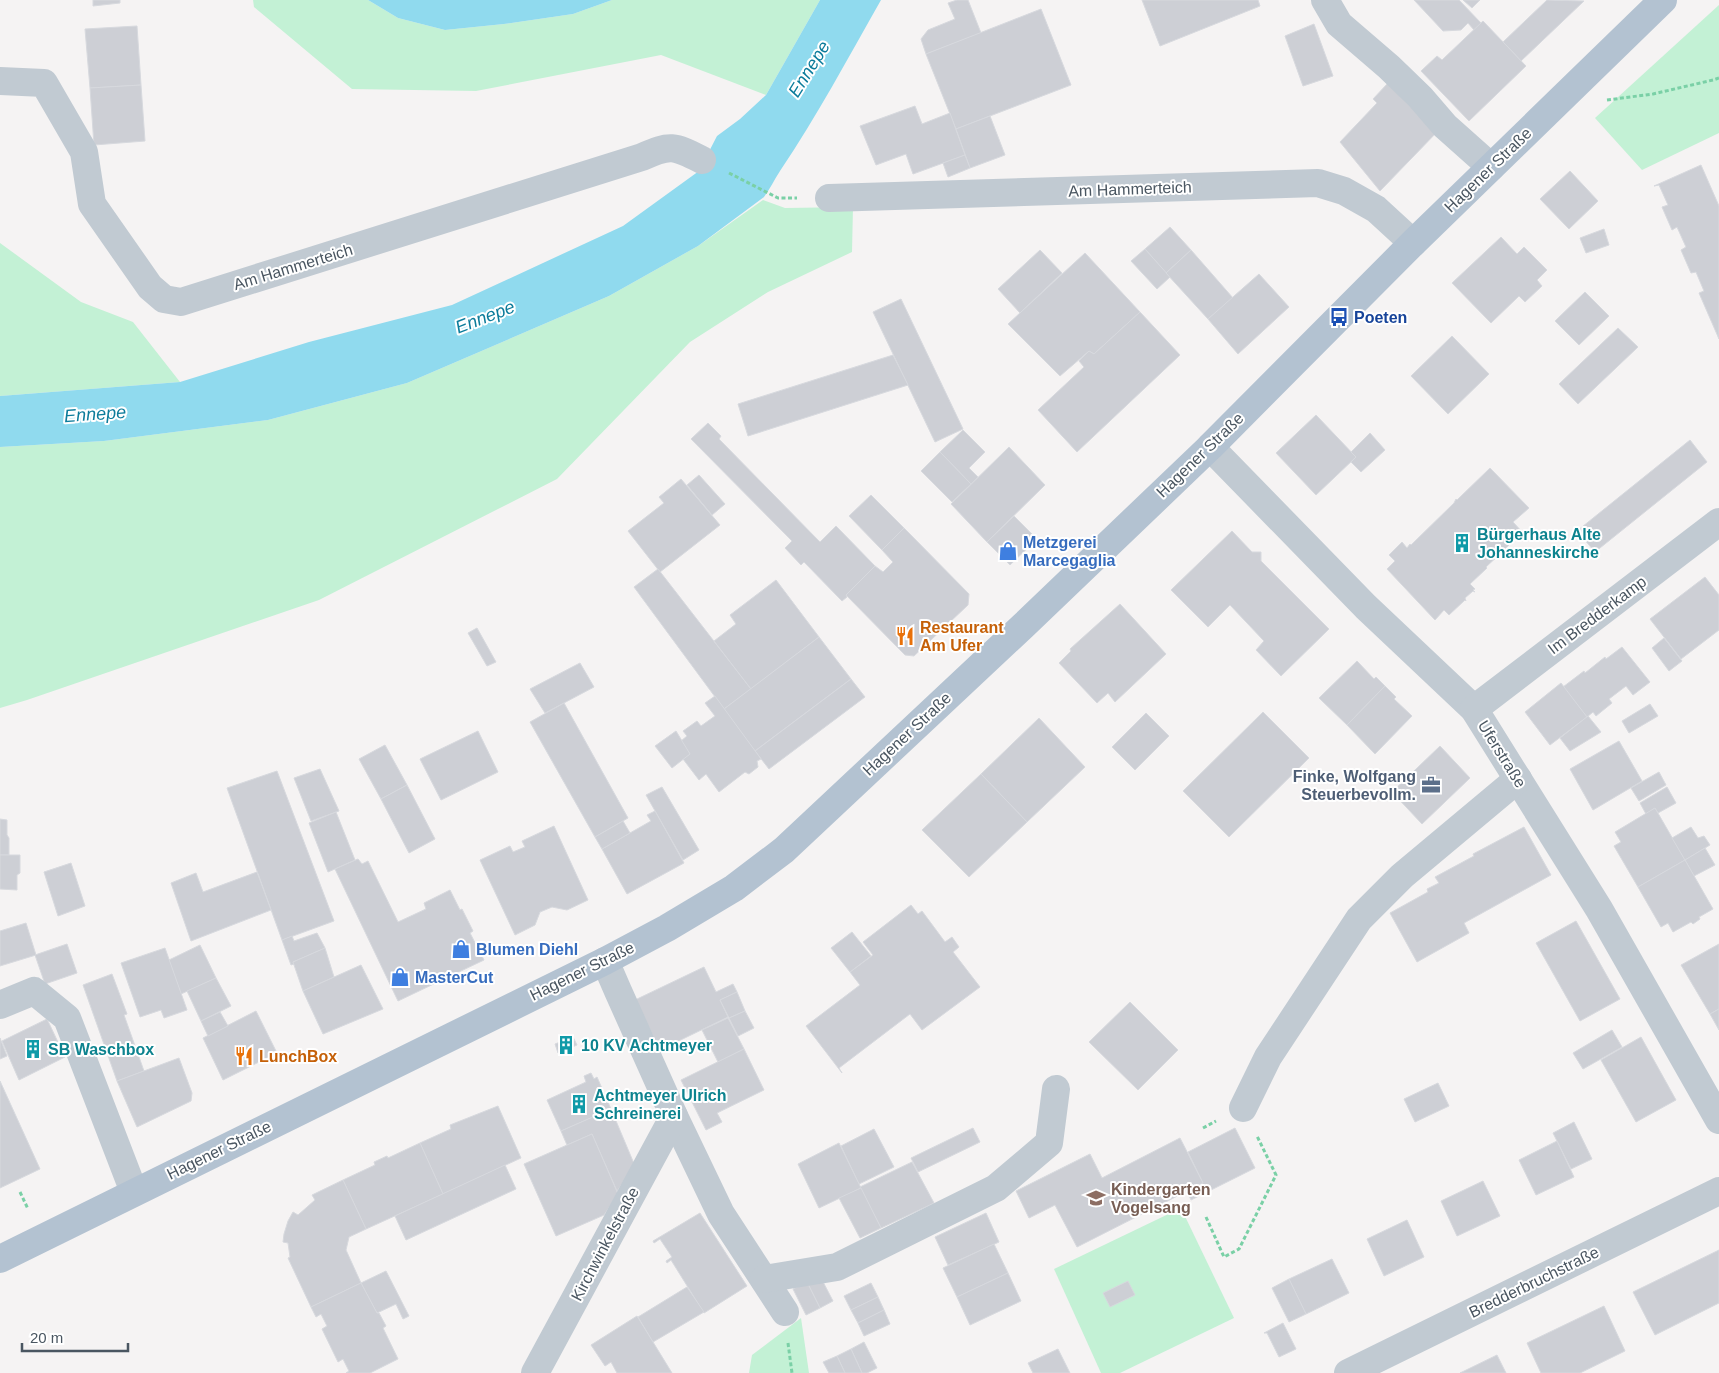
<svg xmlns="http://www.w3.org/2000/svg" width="1719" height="1373" viewBox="0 0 1719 1373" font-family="Arial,sans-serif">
<rect width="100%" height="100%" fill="#f5f3f3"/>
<!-- green -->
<g fill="#c3f1d5">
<path d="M253 0H368L398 18 445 30 504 24 573 14 612 0H820L766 95 661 55 476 91 352 89 254 7Z"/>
<path d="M1719 5V133L1642 170 1595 118Z"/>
<path d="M763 200 785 208 853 207 852 252 768 292 690 342 557 479 319 600 27 700 0 708V447L104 441 268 420 407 383 609 296 698 246Z"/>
<path d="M0 243 81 302 133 322 180 382 0 396Z"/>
<path d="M1181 1208 1234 1318 1120 1373H1101L1054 1269Z"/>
<path d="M801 1318 809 1373H749L752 1355Z"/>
</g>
<!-- water -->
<g fill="#90daee">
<path d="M368 0H612L573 14 504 24 445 30 398 18Z"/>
<path d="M820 0H881C848 58 817 116 780 171 774 180 770 189 764 197L698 246 609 296 407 383 268 420 104 441 0 447V396L180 382 309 342 452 305 623 226 699 171 717 136 740 119 766 95Z"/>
</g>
<!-- building -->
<g fill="#cdcfd5" stroke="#d7d9de">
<path d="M93 0H120V3L93 6Z"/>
<path d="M957 0H968L981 33 926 54 921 39 928 30 955 19 948 3Z"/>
<path d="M1142 0H1258L1260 6 1160 46Z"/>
<path d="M1414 0H1459L1481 23 1474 30 1468 23 1461 30 1443 31Z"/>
<path d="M1463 0H1480L1472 8Z"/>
<path d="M1547 0 1584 1 1521 61 1503 42Z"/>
<path d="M1041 9 1071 85 956 129 926 54Z"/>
<path d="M1483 21 1526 66 1469 121 1421 71 1437 56 1442 60Z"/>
<path d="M1314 24 1333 76 1303 86 1285 36Z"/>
<path d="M137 26 141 85 90 88 85 29Z"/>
<path d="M1388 83 1438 131 1380 191 1340 142 1377 103 1373 99Z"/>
<path d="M141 85 145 141 94 145 90 88Z"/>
<path d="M915 106 922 124 950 113 965 155 913 174 906 154 876 165 860 126Z"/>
<path d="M990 116 1005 155 970 168 956 129Z"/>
<path d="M965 155 970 168 948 177 943 163Z"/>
<path d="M1701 165 1719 206V339L1699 293 1704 291 1696 272 1691 273 1681 250 1686 247 1677 227 1672 230 1662 207 1668 205 1659 185 1654 186Z"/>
<path d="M1570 171 1598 201 1569 229 1540 199Z"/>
<path d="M1170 227 1191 250 1166 273 1145 249Z"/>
<path d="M1604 229 1609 245 1586 253 1580 238Z"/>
<path d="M1501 237 1517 254 1524 247 1547 270 1537 280 1542 286 1525 302 1519 296 1491 323 1452 283Z"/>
<path d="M1145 249 1170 277 1157 289 1131 261Z"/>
<path d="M1040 250 1062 273 1020 313 998 289Z"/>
<path d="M1191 250 1233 298 1208 319 1166 273Z"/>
<path d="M1085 253 1140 312 1094 354 1089 351 1060 376 1008 324Z"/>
<path d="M1259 274 1289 307 1238 354 1208 319Z"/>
<path d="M1585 292 1609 316 1579 345 1555 321Z"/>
<path d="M901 299 963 429 935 442 873 312Z"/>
<path d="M1140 312 1180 355 1077 452 1038 410 1084 367 1079 361 1089 351 1094 354Z"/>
<path d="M1618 328 1638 347 1578 404 1559 384Z"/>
<path d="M1452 336 1489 374 1448 414 1411 376Z"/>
<path d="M893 355 908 385 748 436 738 404Z"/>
<path d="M1316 415 1356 457 1316 495 1276 453Z"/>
<path d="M708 423 721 436 719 439 820 542 836 526 875 566 846 595 847 597 842 601 804 562 801 565 785 548 792 541 691 439Z"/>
<path d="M963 430 985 452 969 468 978 477 971 484 940 452Z"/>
<path d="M1370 433 1385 450 1361 472 1351 462 1356 457 1351 452Z"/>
<path d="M1690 440 1707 462 1595 552 1577 531Z"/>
<path d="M1009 447 1045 485 987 542 951 504Z"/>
<path d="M940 452 971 484 952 502 921 471Z"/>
<path d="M1490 468 1529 508 1513 522 1524 534 1521 537 1519 535 1504 550 1506 551 1502 554 1501 553 1486 567 1487 568 1470 584 1475 589 1473 590 1475 592 1473 591 1465 598 1466 601 1465 600 1449 615 1444 610 1435 620 1387 569 1395 561 1389 555 1402 542 1407 548 1410 544 1411 545 1454 503 1456 499 1457 500Z"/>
<path d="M699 475 725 504 712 515 687 485Z"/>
<path d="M681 479 720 525 660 572 628 531 664 503 659 497Z"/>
<path d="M871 495 904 528 882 550 849 516Z"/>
<path d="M1014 516 1037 539 1010 565 987 542Z"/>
<path d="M904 528 969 594 968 605 914 656 905 655 846 595 875 566 883 572 893 562 882 550Z"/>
<path d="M1232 531 1252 552H1261V561L1329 629 1281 676 1256 650 1264 641 1230 605 1208 627 1171 590Z"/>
<path d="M658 569 751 689 724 709 634 587Z"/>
<path d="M1705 577 1719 595V630L1681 659 1650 619Z"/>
<path d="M776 580 819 637 751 689 714 641 736 624 730 615Z"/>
<path d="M1120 604 1166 654 1115 702 1108 693 1097 703 1059 663 1071 651 1070 649Z"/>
<path d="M477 628 496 662 487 666 468 633Z"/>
<path d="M819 637 851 679 755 751 724 709Z"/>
<path d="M1664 638 1682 661 1669 671 1652 648Z"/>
<path d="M1622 647 1650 682 1633 695 1626 686 1609 699 1612 703 1596 716 1593 712 1587 717 1563 687 1584 671 1585 673 1605 657 1606 659Z"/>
<path d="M1357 661 1374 679 1376 677 1385 686 1347 725 1319 698Z"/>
<path d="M580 663 594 687 545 713 530 689Z"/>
<path d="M851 679 865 697 769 769 755 751Z"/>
<path d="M1561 683 1587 717 1550 745 1525 712Z"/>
<path d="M1385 686 1396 697 1394 699 1412 716 1375 754 1347 725Z"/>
<path d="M715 696 761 759 757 761 758 767 749 774 745 772 719 792 706 774 699 780 683 759 690 754 681 741 687 736 683 731 697 721 701 726 715 716 705 703Z"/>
<path d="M564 703 628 818 595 837 530 722Z"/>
<path d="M1650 704 1658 716 1629 733 1622 721Z"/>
<path d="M1263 712 1309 758 1229 837 1183 791Z"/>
<path d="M1146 713 1169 736 1135 770 1112 747Z"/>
<path d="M1588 716 1601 732 1570 751 1560 738Z"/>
<path d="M1039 718 1085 767 1027 822 981 774Z"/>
<path d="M478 731 498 772 441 800 420 759Z"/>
<path d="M676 731 690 754 672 768 655 746Z"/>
<path d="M1619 741 1642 781 1593 810 1570 769Z"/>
<path d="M385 745 407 785 381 799 359 759Z"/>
<path d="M1440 746 1470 778 1422 824 1392 792Z"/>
<path d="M320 769 339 811 311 821 294 778Z"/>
<path d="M277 771 334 921 282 940 227 788Z"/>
<path d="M1659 772 1666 785 1639 801 1631 788Z"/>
<path d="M981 774 1027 822 969 877 922 830Z"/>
<path d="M407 785 435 839 409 853 381 799Z"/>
<path d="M662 787 699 850 683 860 646 795Z"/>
<path d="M1667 787 1676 803 1658 813 1655 808 1646 814 1640 803Z"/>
<path d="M1655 808 1685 860 1638 887 1614 846 1621 842 1615 832Z"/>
<path d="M655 811 684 863 627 894 602 849 651 821 647 815Z"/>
<path d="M336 812 355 860 328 872 309 823Z"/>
<path d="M0 819 7 820V835L9 838V855H0Z"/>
<path d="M623 821 630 833 602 849 595 837Z"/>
<path d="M554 826 588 900 567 910 552 907 540 912 535 925 515 935 480 860 510 846 513 852 525 847 522 841Z"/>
<path d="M1524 827 1551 875 1464 923 1469 933 1417 962 1390 913 1428 892 1427 889 1439 883 1435 877 1474 856 1473 854Z"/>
<path d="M1691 827 1698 838 1704 836 1710 845 1685 860 1672 838Z"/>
<path d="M1705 848 1715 865 1694 876 1685 860Z"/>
<path d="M0 855H20V873L17 875V890L0 889Z"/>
<path d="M358 859 362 864 368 861 398 922 426 909 424 903 450 890 460 910 462 909 473 931 470 933 484 960 398 1001 335 869Z"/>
<path d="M1685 860 1713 909 1699 917 1700 919 1693 924 1691 922 1673 932 1668 923 1661 927 1638 887Z"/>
<path d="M71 863 85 906 58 916 44 872Z"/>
<path d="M257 872 271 910 191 941 171 883 196 873 203 892Z"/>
<path d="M911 905 918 914 922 911 945 942 952 937 959 947 953 952 980 987 922 1030 910 1014 839 1068 842 1073 806 1026 860 985 850 972 873 955 863 942Z"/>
<path d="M1576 921 1620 999 1580 1021 1536 943Z"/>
<path d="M26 923 36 955 0 966V931Z"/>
<path d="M852 932 871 956 850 972 831 948Z"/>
<path d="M317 933 325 948 293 962 294 964 291 965 282 940 292 936 294 941Z"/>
<path d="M67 944 77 973 45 984 35 955Z"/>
<path d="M1719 944V1009L1710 1014 1681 965Z"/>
<path d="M200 945 216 978 181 994 169 960Z"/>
<path d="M165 948 187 1010 164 1018 161 1010 140 1017 121 963Z"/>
<path d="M325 948 334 977 303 991 293 962Z"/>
<path d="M361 965 383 1009 323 1034 303 991Z"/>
<path d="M704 967 716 992 733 984 737 992 720 1000 728 1017 660 1050 635 1000Z"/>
<path d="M112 974 127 1014 124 1015 144 1071 117 1081 83 985Z"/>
<path d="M216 978 231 1006 201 1021 187 991Z"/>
<path d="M737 992 745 1011 729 1018 720 1000Z"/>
<path d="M1130 1002 1178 1050 1138 1090 1089 1042Z"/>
<path d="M1719 1009V1030L1710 1014Z"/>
<path d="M256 1011 277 1053 223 1080 203 1038Z"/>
<path d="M745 1011 754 1028 738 1036 729 1018Z"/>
<path d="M220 1012 228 1026 208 1036 201 1021Z"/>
<path d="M728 1018 744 1049 718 1062 702 1030Z"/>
<path d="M47 1019 65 1057 19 1080 2 1041Z"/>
<path d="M1612 1030 1622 1047 1583 1069 1573 1053Z"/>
<path d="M573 1037 577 1045 558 1053 555 1044Z"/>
<path d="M1641 1037 1676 1100 1636 1122 1601 1060Z"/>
<path d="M0 1038 7 1056 0 1059Z"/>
<path d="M744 1049 764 1090 717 1113 722 1122 706 1130 681 1080Z"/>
<path d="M179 1058 192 1093 191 1101 137 1127 117 1081Z"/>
<path d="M591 1073 594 1079 597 1077 611 1109 561 1131 547 1100 586 1082 584 1076Z"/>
<path d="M0 1081 40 1169 0 1188Z"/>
<path d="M1438 1083 1449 1106 1415 1122 1404 1099Z"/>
<path d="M498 1106 521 1158 443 1194 420 1143 451 1129 450 1125Z"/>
<path d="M611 1109 635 1166 617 1191 592 1134 567 1145 561 1131Z"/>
<path d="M1574 1122 1592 1159 1571 1169 1553 1133Z"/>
<path d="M973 1128 980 1142 918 1172 911 1158Z"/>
<path d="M1235 1128 1255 1168 1191 1200 1187 1191 1203 1183 1188 1152Z"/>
<path d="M874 1129 894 1167 859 1184 841 1146Z"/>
<path d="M592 1134 618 1194 604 1215 556 1236 524 1164Z"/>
<path d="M1180 1138 1203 1183 1077 1247 1055 1205 1029 1218 1016 1191 1090 1154 1102 1178Z"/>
<path d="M1557 1141 1574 1177 1536 1195 1519 1160Z"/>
<path d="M420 1143 443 1194 366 1229 343 1180 375 1165 374 1162 387 1156 388 1158Z"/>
<path d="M839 1143 861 1188 819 1208 798 1164Z"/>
<path d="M912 1162 934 1203 881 1228 860 1187Z"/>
<path d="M505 1165 516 1189 406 1240 395 1216Z"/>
<path d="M343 1180 366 1229 349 1237 346 1250 361 1283 311 1307 288 1258 290 1257 288 1243 283 1242 284 1234 288 1221 293 1212 298 1215 315 1200 312 1195Z"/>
<path d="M1483 1181 1500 1216 1457 1236 1441 1201Z"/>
<path d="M861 1188 881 1228 860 1238 839 1198Z"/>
<path d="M700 1213 747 1286 704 1313 671 1260 667 1263 666 1261 672 1257 660 1239 654 1243 653 1241Z"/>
<path d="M986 1213 999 1242 948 1265 935 1237Z"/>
<path d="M1407 1220 1424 1257 1384 1276 1367 1239Z"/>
<path d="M994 1244 1008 1273 957 1297 943 1268Z"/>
<path d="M1719 1250V1303L1655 1335 1633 1292Z"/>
<path d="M1332 1259 1349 1293 1306 1314 1289 1279Z"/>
<path d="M386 1271 409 1316 403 1319 396 1304 377 1313 361 1283Z"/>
<path d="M1008 1273 1021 1301 970 1325 957 1297Z"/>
<path d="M820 1276 833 1301 820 1308 807 1282Z"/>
<path d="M1289 1279 1306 1314 1289 1322 1272 1288Z"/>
<path d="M1128 1281 1135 1295 1110 1307 1103 1293Z"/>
<path d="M807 1282 820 1308 806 1315 793 1289Z"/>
<path d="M361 1283 377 1313H379L386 1326 383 1328 398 1359 370 1373H346L349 1371 343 1359 338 1362 322 1329 327 1326 321 1314 316 1317 311 1307Z"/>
<path d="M871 1283 878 1297 851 1310 844 1296Z"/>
<path d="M687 1287 704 1312 653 1342 638 1317Z"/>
<path d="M878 1297 884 1310 858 1323 851 1310Z"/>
<path d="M1604 1306 1625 1351 1580 1373H1541L1527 1343Z"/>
<path d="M884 1310 890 1324 864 1336 858 1323Z"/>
<path d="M637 1316 653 1342 672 1373H617L611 1362 605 1366 591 1345Z"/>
<path d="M1283 1323 1296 1349 1279 1357 1267 1333H1264Z"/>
<path d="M864 1342 877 1368 867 1373H862L851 1349Z"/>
<path d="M851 1349 862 1373H845L837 1356Z"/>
<path d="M1058 1349 1070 1373H1033L1028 1363Z"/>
<path d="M1497 1355 1506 1373H1460Z"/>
<path d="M837 1356 845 1373H829L823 1362Z"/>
</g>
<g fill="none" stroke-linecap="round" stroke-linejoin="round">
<!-- path -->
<g stroke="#7ad0a6" stroke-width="3" stroke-dasharray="4 2.5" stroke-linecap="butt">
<path d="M1607 100 1653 94 1713 80 1719 78"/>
<path d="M729 173 778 198H797"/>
<path d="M1203 1128 1216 1121"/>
<path d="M20 1192 28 1209"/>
<path d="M1206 1217 1224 1257 1239 1249 1276 1175 1257 1136"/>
<path d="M788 1343 792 1373"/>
</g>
<!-- minor -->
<g stroke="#c1cad2" stroke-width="28">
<path d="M1325 0 1339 24 1389 67 1420 97 1445 126 1491 167"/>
<path d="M0 81 44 83 84 152 92 204 150 287 164 299 181 302 642 157C671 144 674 146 702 160"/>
<path d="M829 198 1318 183 1344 191 1376 209 1413 243"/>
<path d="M1210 447 1366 607 1474 709 1599 909 1719 1120"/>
<path d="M1474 709 1719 522"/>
<path d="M0 1005 34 991 67 1018 134 1192"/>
<path d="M1243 1108 1268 1057 1359 919 1402 876 1518 779"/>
<path d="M674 1116 721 1214 785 1312"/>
<path d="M764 1279 837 1267 996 1188 1049 1143 1056 1089"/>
<path d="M535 1373 674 1116 618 991 605 961"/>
<path d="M1348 1373 1719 1191"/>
</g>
<!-- major -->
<path stroke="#b3c2d1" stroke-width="28" d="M0 1259 605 961 667 928 734 888 784 850 1023 626 1210 447 1413 243 1663 0"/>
</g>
<!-- icons -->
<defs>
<g id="bus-bare" transform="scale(1.5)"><path d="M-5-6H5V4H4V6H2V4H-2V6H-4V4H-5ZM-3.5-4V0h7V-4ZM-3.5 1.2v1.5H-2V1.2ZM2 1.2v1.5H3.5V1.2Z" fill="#1a4fb4" stroke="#fff" stroke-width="2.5" paint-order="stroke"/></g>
<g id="building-bare" transform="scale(1.5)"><path d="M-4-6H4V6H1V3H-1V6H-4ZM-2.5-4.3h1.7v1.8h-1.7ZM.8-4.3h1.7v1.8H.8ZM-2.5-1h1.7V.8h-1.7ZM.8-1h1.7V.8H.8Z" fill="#0f9aa8" stroke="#fff" stroke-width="2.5" paint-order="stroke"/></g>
<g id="shop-bare" transform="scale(1.5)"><path d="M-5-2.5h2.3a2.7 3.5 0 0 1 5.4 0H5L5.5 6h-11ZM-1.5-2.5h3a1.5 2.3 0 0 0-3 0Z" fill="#3f7fe0" stroke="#fff" stroke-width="2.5" paint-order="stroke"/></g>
<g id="restaurant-bare" transform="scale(1.5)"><path d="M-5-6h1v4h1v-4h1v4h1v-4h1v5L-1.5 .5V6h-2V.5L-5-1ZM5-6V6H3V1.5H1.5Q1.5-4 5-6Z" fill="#e8710a" stroke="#fff" stroke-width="2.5" paint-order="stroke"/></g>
<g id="office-bare" transform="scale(1.5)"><path d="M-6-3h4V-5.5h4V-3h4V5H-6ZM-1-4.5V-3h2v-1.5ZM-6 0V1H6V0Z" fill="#5c6f8a" stroke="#fff" stroke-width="2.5" paint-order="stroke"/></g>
<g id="school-bare" transform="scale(1.5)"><path d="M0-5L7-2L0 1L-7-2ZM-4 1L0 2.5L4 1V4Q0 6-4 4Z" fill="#8d6e63" stroke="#fff" stroke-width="2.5" paint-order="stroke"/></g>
</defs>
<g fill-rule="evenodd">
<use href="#bus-bare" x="1339" y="317"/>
<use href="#building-bare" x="1462" y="543"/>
<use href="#shop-bare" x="1008" y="551"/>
<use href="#restaurant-bare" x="905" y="636"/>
<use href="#office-bare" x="1431" y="785"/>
<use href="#shop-bare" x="461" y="949"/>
<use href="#shop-bare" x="400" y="977"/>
<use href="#building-bare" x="566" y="1045"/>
<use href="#building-bare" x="33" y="1049"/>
<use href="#restaurant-bare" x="244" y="1056"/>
<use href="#building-bare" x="579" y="1104"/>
<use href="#school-bare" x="1096" y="1198"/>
</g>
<g text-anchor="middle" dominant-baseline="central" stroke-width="4" stroke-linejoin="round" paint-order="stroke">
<!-- street labels -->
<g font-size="16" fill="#4a5661" stroke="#fff">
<text transform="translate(1488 170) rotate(-44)">Hagener Straße</text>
<text transform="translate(1130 189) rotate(-2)">Am Hammerteich</text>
<text transform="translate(293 267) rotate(-17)">Am Hammerteich</text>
<text transform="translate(1200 455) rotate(-44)">Hagener Straße</text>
<text transform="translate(1597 615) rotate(-37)">Im Bredderkamp</text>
<text transform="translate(907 734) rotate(-43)">Hagener Straße</text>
<text transform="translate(1502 754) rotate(58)">Uferstraße</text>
<text transform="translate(582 971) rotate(-26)">Hagener Straße</text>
<text transform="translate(219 1150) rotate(-26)">Hagener Straße</text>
<text transform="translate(605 1244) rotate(-62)">Kirchwinkelstraße</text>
<text transform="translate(1534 1282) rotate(-26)">Bredderbruchstraße</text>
</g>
<!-- transit labels -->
<g font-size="16" font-weight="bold" fill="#164399" stroke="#fff" text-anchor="start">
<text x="1354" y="317">Poeten</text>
</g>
<!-- culture labels -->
<g font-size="16" font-weight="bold" fill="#0d838f" stroke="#fff" text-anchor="start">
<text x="1477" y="534">Bürgerhaus Alte<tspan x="1477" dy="18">Johanneskirche</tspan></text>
<text x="581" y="1045">10 KV Achtmeyer</text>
<text x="48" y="1049">SB Waschbox</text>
<text x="594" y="1095">Achtmeyer Ulrich<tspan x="594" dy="18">Schreinerei</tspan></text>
</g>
<!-- shop labels -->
<g font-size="16" font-weight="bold" fill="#366cbe" stroke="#fff" text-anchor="start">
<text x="1023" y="542">Metzgerei<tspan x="1023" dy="18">Marcegaglia</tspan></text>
<text x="476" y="949">Blumen Diehl</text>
<text x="415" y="977">MasterCut</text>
</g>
<!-- food labels -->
<g font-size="16" font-weight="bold" fill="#c56008" stroke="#fff" text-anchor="start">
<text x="920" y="627">Restaurant<tspan x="920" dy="18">Am Ufer</tspan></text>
<text x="259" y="1056">LunchBox</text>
</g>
<!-- service labels -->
<g font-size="16" font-weight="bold" fill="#4e5e75" stroke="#fff" text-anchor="end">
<text x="1416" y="776">Finke, Wolfgang<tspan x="1416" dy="18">Steuerbevollm.</tspan></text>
</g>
<!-- education labels -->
<g font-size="16" font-weight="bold" fill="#785e54" stroke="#fff" text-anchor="start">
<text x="1111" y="1189">Kindergarten<tspan x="1111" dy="18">Vogelsang</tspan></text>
</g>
<!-- water labels -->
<g font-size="18" font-style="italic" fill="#0c7c9b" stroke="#fff">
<text transform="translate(809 69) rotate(-58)">Ennepe</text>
<text transform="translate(485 317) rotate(-21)">Ennepe</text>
<text transform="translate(95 414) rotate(-4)">Ennepe</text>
</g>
</g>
<!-- scale -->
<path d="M22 1343v8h106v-8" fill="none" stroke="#4a5661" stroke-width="2.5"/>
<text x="30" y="1343" font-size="15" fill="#4a5661" stroke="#ffffff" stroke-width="4" paint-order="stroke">20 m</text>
</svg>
